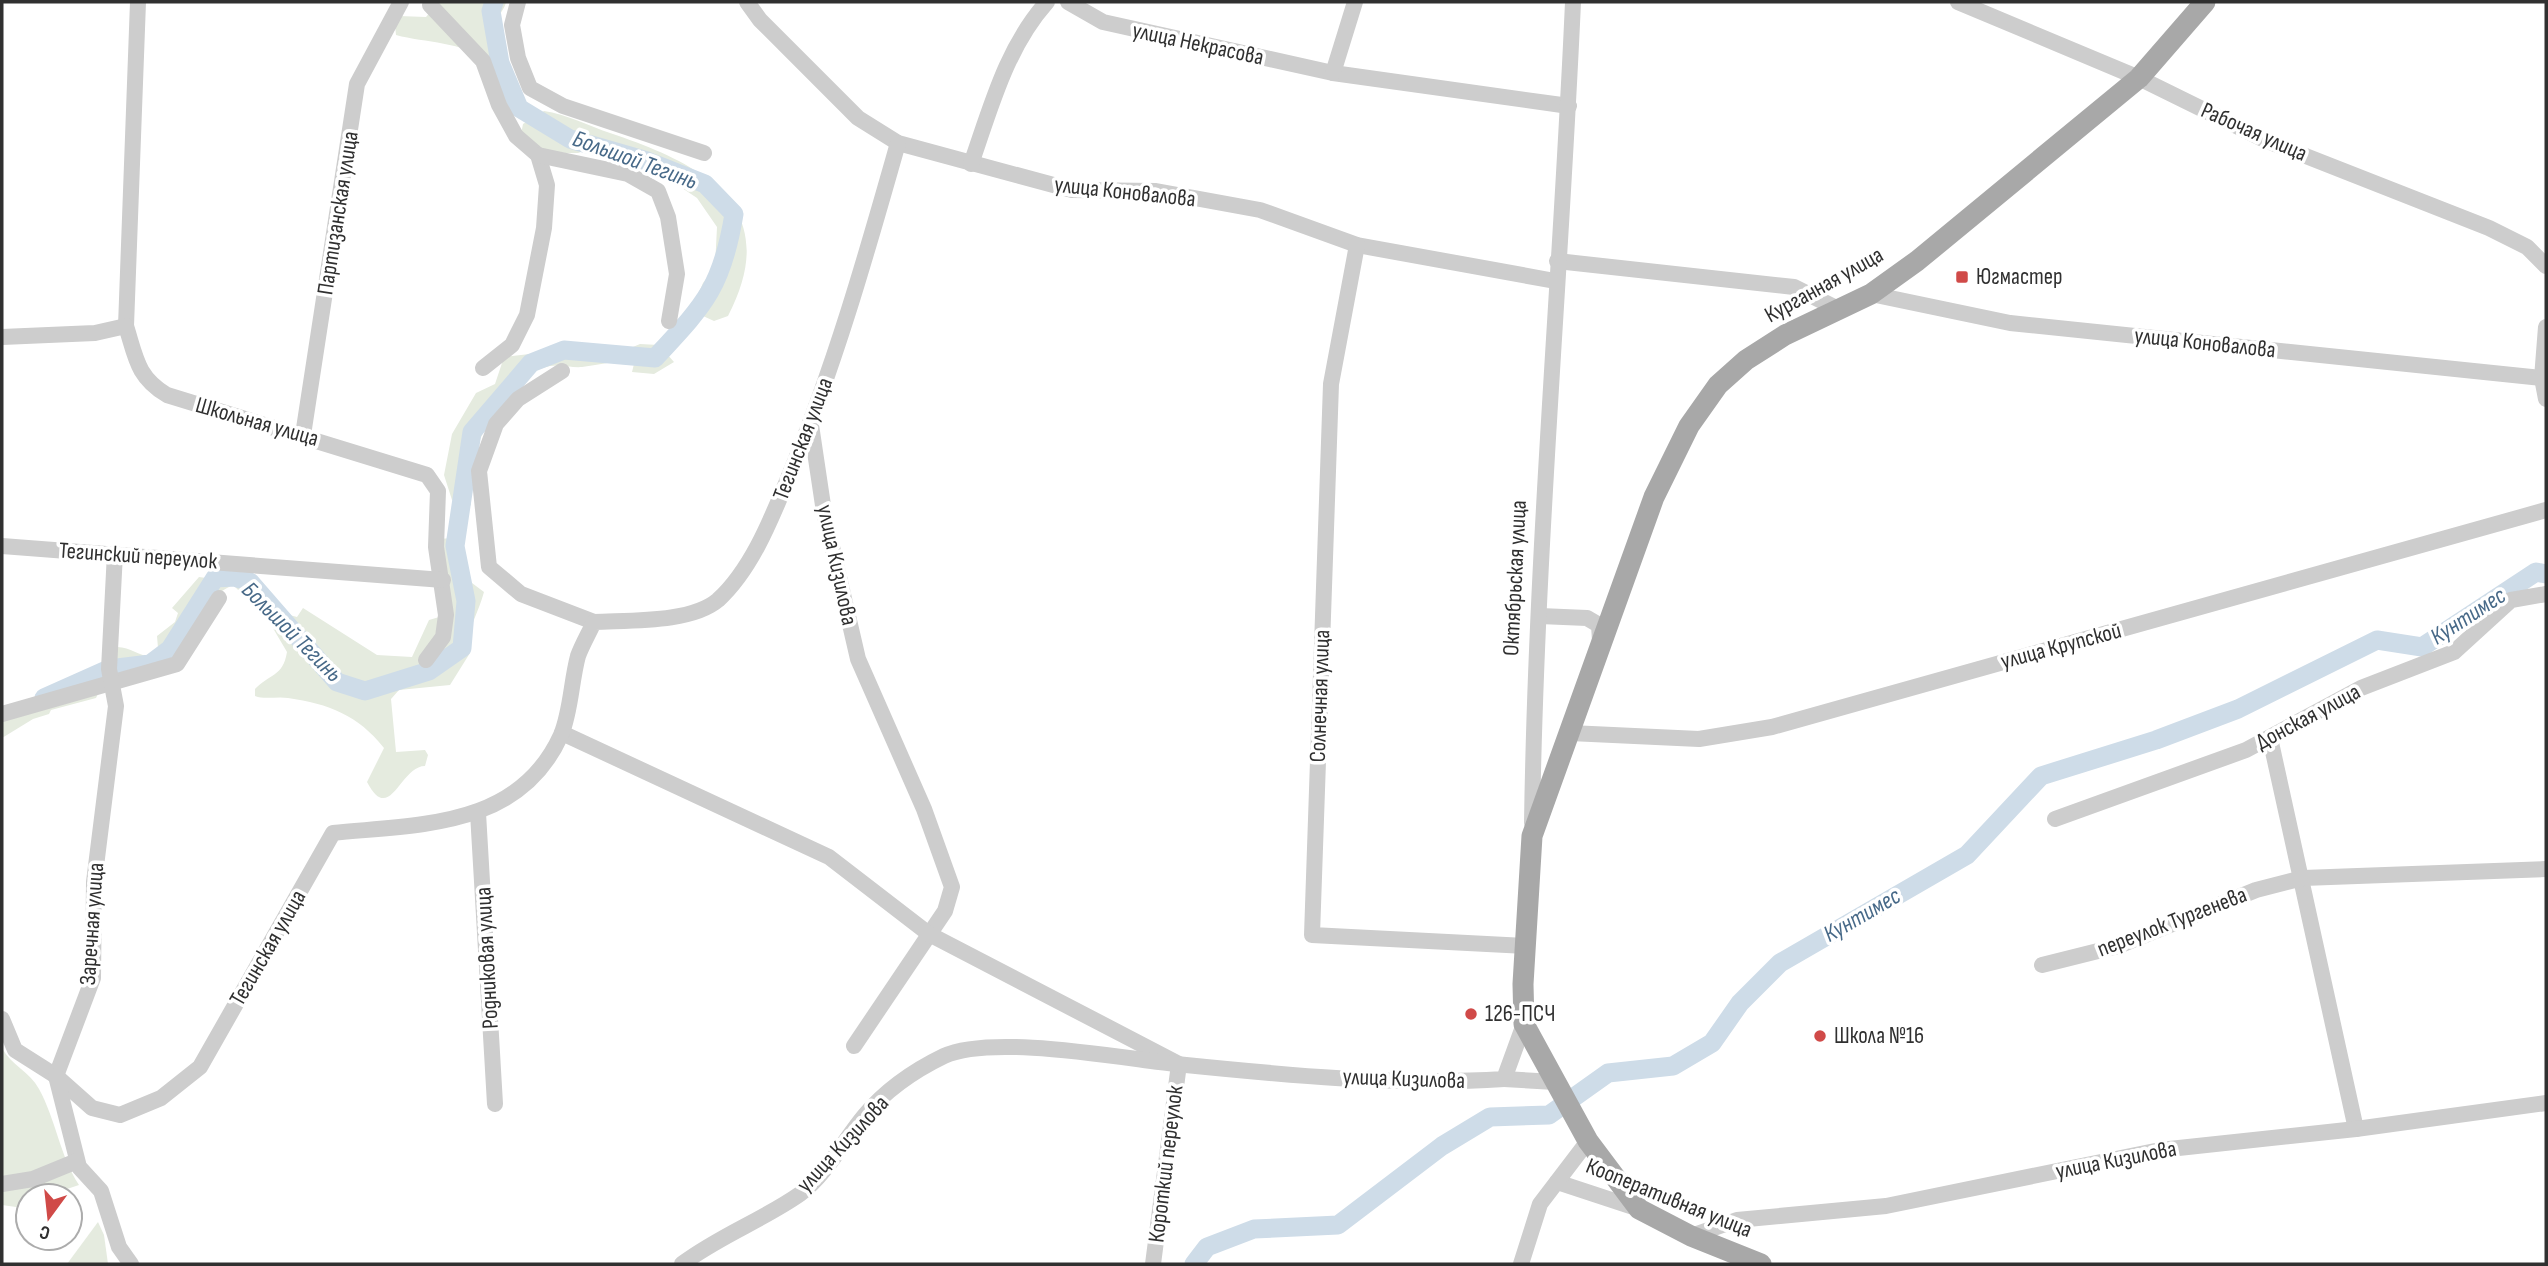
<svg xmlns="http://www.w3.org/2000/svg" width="2548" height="1266" viewBox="0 0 2548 1266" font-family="'Sofia Sans Condensed',sans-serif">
<rect width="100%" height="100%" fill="#fff"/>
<!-- green -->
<g fill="#e5ebdf">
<path d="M439 2H506C505 8 501 11 499 17 492 43 519 78 521 103H504C499 91 495 71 486 62 464 41 425 43 396 35L395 25 399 16 426 17Z"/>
<path d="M544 111C566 114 589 126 610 133 702 164 785 206 728 316L714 321 703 316 694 304 703 283 715 267 717 227 697 198 658 172 652 159 624 146 604 144 578 153H565L546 151 521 134 523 124Z"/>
<path d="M640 344 659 345 674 362 654 374 632 372 634 364C616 359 601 365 582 367 572 368 560 364 550 366 500 376 462 458 471 505L464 510 452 500 444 475 452 434 476 393 495 384 504 357 564 350 614 355Z"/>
<path d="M451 538 463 551 468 580 484 592C478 615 466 628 470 653L450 685 399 690 391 699 396 752 425 750 428 755 425 766C400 766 390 826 367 782L384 748C358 715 329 704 288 698 277 696 265 700 255 696V689C269 674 283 677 287 652L267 618 233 585C200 599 188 635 168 664L116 675 115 647C130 646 138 656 152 657L158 648 157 636 175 622 178 613 172 608 199 577 228 581 233 585 244 575H252L286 614 297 617 303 608 377 655 412 657 429 620 446 615 440 539Z"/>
<path d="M99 670 105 679 96 698 51 710 49 714 33 719 2 738V714L60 694 72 680Z"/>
<path d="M2 1048C11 1065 30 1072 39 1089 56 1120 60 1156 79 1185L46 1196H28V1204L16 1207 2 1205Z"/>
<path d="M98 1222 104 1235 108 1264H67Z"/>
</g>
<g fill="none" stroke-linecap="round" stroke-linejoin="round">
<!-- river -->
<g stroke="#cedce8" stroke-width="19">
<path d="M44 698 109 669 150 664 170 649 215 578 234 577 250 582 337 682 365 691 429 671 462 648 466 601 455 546 472 432 531 363 564 350 655 358C704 305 722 288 734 214L705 184 647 161 570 139 519 108 500 63 491 11 494 2"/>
<path d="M1194 1264 1207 1247 1254 1229 1338 1225 1442 1146 1490 1117 1549 1115 1608 1073 1673 1066 1712 1043 1740 1003 1780 963 1967 855 2041 776 2156 740 2238 709 2377 640 2422 647 2536 572 2546 574"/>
</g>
<!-- minor -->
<g stroke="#cdcdcd" stroke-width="16">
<path d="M518 2 512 25 518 58 530 88 563 106 704 153"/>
<path d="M747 2 760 20 858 118 898 143 1072 190 1156 191 1260 210 1357 245 1555 281"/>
<path d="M1068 2 1103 22 1333 73 1569 106"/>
<path d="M1958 2 2139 78 2265 140 2489 228 2527 247 2546 266"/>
<path d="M430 5 483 61 499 105 516 136 538 155 547 185 544 228 527 315 512 345 483 368"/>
<path d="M1333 73 1355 2"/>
<path d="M538 155 628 174 658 191 668 217 677 274 669 321"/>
<path d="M971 164C991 107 1006 48 1047 2"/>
<path d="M1357 245 1331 384 1312 935 1526 946"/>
<path d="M1557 261 1794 287 1838 309"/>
<path d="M1871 294 2010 323 2542 378"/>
<path d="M126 326 138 2"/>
<path d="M2546 327 2542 378 2546 399"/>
<path d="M2 337 95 333 126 326C136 358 137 377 167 395L427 475 438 491 436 547 446 615 443 637 426 660"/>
<path d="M562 371 518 399 496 424 479 471 489 567 521 594 594 622"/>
<path d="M811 425 824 512 858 659 924 809 952 887 945 911 854 1046"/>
<path d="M303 435 357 84 401 2"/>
<path d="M2 546 443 580"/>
<path d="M1540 616 1587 618 1599 625 1600 641"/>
<path d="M2 714 177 664 219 598"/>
<path d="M562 733 829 857 929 934 1179 1064 1153 1264"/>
<path d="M1570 733 1699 739 1772 727 2546 510"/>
<path d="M2270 738 2356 1129"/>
<path d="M478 813 495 1104"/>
<path d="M2055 819 2246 750 2361 688 2454 652 2511 600 2546 594"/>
<path d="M1532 823C1536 549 1561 275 1573 2"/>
<path d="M2042 965 2118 946 2256 890 2303 878 2546 869"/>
<path d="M2 1019 15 1050 56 1076 92 1108 120 1115 161 1098 200 1067 333 833C421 824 519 828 561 735 571 711 571 682 578 656 582 645 589 633 594 622 630 620 691 623 718 600 752 569 772 517 789 476 834 368 866 256 898 143"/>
<path d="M56 1076 93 978 94 882 116 706 109 669 115 553"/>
<path d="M56 1076 79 1167 101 1191 119 1247 131 1264"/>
<path d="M1504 1079 1555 1082"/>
<path d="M1557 1182 1639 1209"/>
<path d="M2 1184 33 1179 77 1161"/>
<path d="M1691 1236 1737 1220 1886 1206 2160 1150 2356 1129 2546 1103"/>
<path d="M682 1264C719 1236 763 1220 800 1194 826 1175 844 1140 864 1116 885 1091 915 1070 944 1056 992 1034 1121 1058 1176 1064 1284 1075 1395 1086 1504 1079L1524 1024"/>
<path d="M1521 1264 1540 1204 1588 1141"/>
</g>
<!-- major -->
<path stroke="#a8a8a8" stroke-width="21" d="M1761 1264 1691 1236 1639 1209 1588 1141 1524 1024 1523 984 1532 836 1654 497 1689 426 1718 385 1746 360 1785 335 1871 294 1917 261 2139 78 2205 2"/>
</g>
<!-- markers -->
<g fill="#d04a48" stroke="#fff" stroke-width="2.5">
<rect x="1955" y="270" width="14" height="14" rx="3.5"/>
<circle cx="1471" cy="1014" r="7"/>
<circle cx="1820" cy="1036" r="7"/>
</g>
<g text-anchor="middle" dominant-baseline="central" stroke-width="7" stroke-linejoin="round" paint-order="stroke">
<!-- street labels -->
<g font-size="23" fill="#303030" stroke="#fff">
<text transform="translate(1198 44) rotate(12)">улица Некрасова</text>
<text transform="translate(2254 132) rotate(24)">Рабочая улица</text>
<text transform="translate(1125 192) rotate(6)">улица Коновалова</text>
<text transform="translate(338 213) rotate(-81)">Партизанская улица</text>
<text transform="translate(1824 285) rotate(-29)">Курганная улица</text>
<text transform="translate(2205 343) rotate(6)">улица Коновалова</text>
<text transform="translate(257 422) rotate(16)">Школьная улица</text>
<text transform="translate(803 439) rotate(-69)">Тегинская улица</text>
<text transform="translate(138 556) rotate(4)">Тегинский переулок</text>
<text transform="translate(837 565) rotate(78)">улица Кизилова</text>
<text transform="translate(1515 578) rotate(-87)">Октябрьская улица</text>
<text transform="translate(2061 646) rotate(-15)">улица Крупской</text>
<text transform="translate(1320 696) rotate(-88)">Солнечная улица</text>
<text transform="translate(2308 717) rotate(-28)">Донская улица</text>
<text transform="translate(2172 922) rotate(-21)">переулок Тургенева</text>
<text transform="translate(92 924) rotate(-86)">Заречная улица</text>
<text transform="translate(268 948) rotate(-60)">Тегинская улица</text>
<text transform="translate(487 958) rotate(-93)">Родниковая улица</text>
<text transform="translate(1404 1079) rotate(2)">улица Кизилова</text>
<text transform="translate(843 1144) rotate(-47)">улица Кизилова</text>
<text transform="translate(2116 1160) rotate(-11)">улица Кизилова</text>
<text transform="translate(1166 1164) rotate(-83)">Короткий переулок</text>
<text transform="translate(1669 1198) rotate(22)">Кооперативная улица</text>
</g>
<!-- poi labels -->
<g font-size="23" fill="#303030" stroke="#fff" text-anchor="start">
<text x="1976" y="277">Югмастер</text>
<text x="1485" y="1014">126-ПСЧ</text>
<text x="1834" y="1036">Школа №16</text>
</g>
<!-- water labels -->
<g font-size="24" font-style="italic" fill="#476988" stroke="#fff">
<text transform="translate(635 160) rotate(20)">Большой Тегинь</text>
<text transform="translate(2468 616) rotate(-33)">Кунтимес</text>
<text transform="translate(292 632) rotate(45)">Большой Тегинь</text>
<text transform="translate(1862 915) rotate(-30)">Кунтимес</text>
</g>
</g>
<!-- border -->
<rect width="2548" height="1266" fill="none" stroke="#303030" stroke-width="7"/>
<!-- north arrow -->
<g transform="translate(49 1217) rotate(195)"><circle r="33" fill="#ffffff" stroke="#acacac" stroke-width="2"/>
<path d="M0-5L12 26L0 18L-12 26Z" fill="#d04a48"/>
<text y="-10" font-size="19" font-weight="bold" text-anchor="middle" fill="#303030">С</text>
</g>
</svg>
